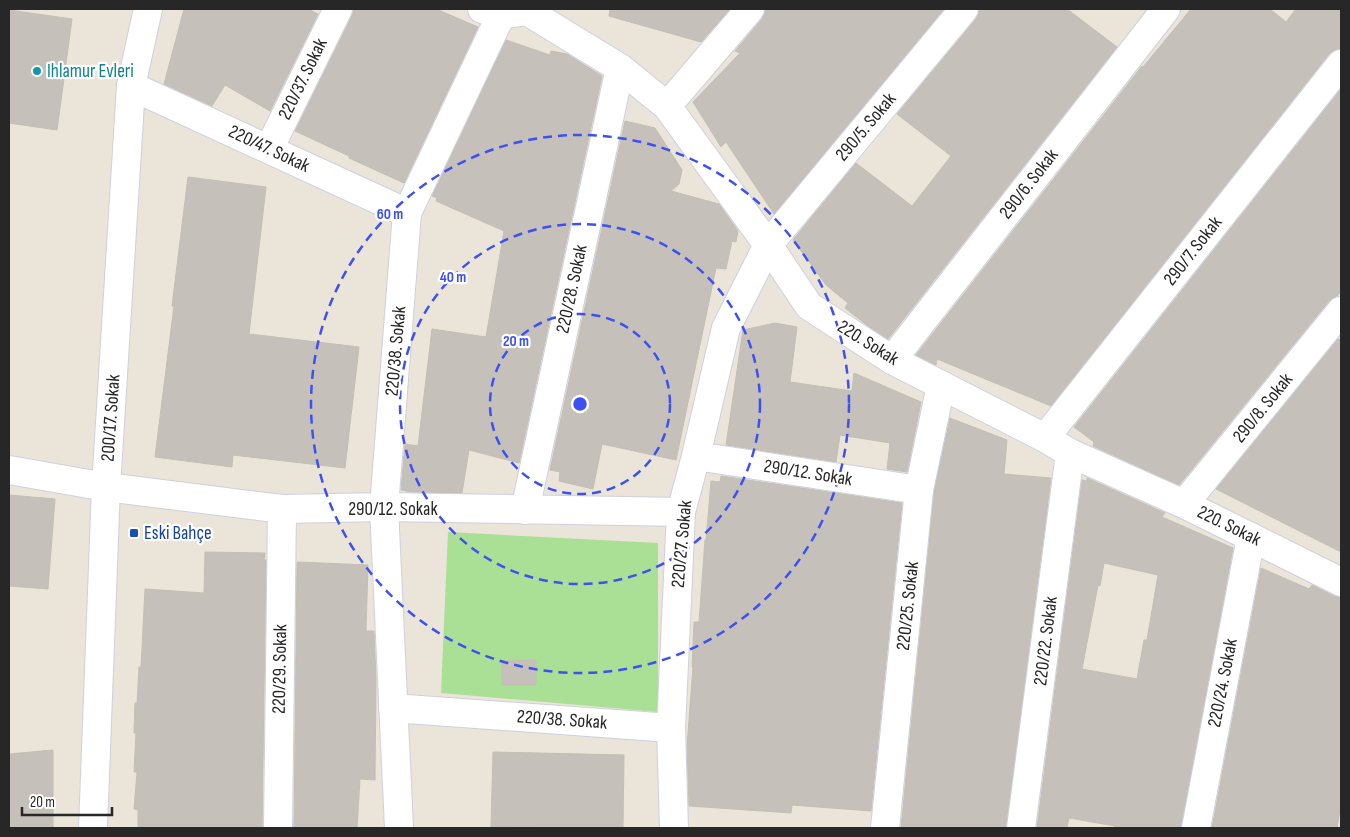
<svg xmlns="http://www.w3.org/2000/svg" width="1350" height="837" viewBox="0 0 1350 837" font-family="'Sofia Sans Condensed',sans-serif">
<rect width="100%" height="100%" fill="#eae4d9"/>
<!-- green -->
<path fill="#aadf96" d="M448 532 658 543V712L441 693Z"/>
<!-- building -->
<g fill="#c5c0b9" stroke="#c4bfb3" fill-rule="evenodd">
<path d="M184 9H308L318 14 270 111 225 85 212 106 164 84Z"/>
<path d="M354 9H436L478 27 404 183 349 158V156L295 131 352 16Z"/>
<path d="M610 9H730L701 42 609 16Z"/>
<path d="M765 9H944L774 214 726 142 721 147 693 102 740 53 735 51 762 19 765 12Z"/>
<path d="M979 9H1067L1117 47 888 339 868 326 845 308 848 303 826 285 793 240 856 163 912 206 951 156 897 114 976 19 979 12Z"/>
<path d="M1191 9H1270L1286 22 1296 9H1341V49L1335 50 1329 54 1051 406 937 359 936 365 916 355 1142 66 1143 67Z"/>
<path d="M9 10 72 19 57 130 9 123Z"/>
<path d="M506 40 550 55 551 51 567 54 602 76 519 463 469 450 462 493 412 492 401 490 405 444 418 446 432 329 486 337 504 231 436 201 437 198 432 196Z"/>
<path d="M1341 89V291L1337 296 1329 301 1179 485 1093 446 1094 442 1074 427Z"/>
<path d="M625 121 655 128 682 170 679 184 671 191 719 204 738 231 736 242 732 241 726 269 716 268 676 460 602 444 593 489 559 481 560 472 550 470Z"/>
<path d="M188 177 266 187 249 334 359 347 345 468 233 455 232 467 155 457 174 306H172Z"/>
<path d="M775 323 797 327 790 382 852 391 854 373 921 402 907 472 887 469 890 443 840 435 836 462 726 445 743 330Z"/>
<path d="M1338 339 1341 340V552L1216 489Z"/>
<path d="M950 418 1007 440 1004 474 1051 478 1006 828H901L934 492Z"/>
<path d="M721 476 902 503 871 811 792 805 791 813 689 806 687 746 693 667H692L694 622H699L705 540H706L711 481 720 482Z"/>
<path d="M1087 478 1165 513 1162 517 1233 548 1181 828H1114L1115 826 1069 818 1067 828H1037L1082 480 1087 481ZM1104 563 1158 575 1147 640H1144L1137 679 1082 669 1098 585 1100 586Z"/>
<path d="M9 495 55 499 48 589 9 586Z"/>
<path d="M205 552 265 553 264 560H266L262 828H138V810L134 809 137 772H134L136 733H134L135 703H137L139 667H141L145 589 204 593Z"/>
<path d="M297 562 368 565 366 631H374L376 679 375 780 360 779 357 828H294Z"/>
<path d="M1261 568 1309 589 1312 585 1334 596 1341 598V804L1337 828H1212Z"/>
<path d="M536 660V685H502V661Z"/>
<path d="M53 750V828H9V754Z"/>
<path d="M493 752 624 755 623 828 491 827Z"/>
</g>
<g fill="none" stroke-linecap="round" stroke-linejoin="round">
<!-- street casing -->
<g stroke="#ced0e0" stroke-width="30">
<g id="street">
<path d="M482 9 501 15 527 11 620 68 667 106 768 245 809 306 892 360 1045 438 1070 453 1184 504 1341 582"/>
<path d="M131 86 407 213"/>
<path d="M667 106 750 9"/>
<path d="M269 149 338 9"/>
<path d="M892 360 1166 9"/>
<path d="M1045 438 1341 64"/>
<path d="M696 456 919 490"/>
<path d="M9 470 106 487 282 509 384 507 681 512"/>
<path d="M1184 504 1341 311"/>
<path d="M525 510 620 68"/>
<path d="M393 708 671 728"/>
<path d="M278 828 282 509"/>
<path d="M399 828 384 507 407 213 501 15"/>
<path d="M674 828 671 728 681 512 696 456 726 328 768 245 964 9"/>
<path d="M885 828 919 490 941 385"/>
<path d="M1021 828 1070 453"/>
<path d="M1196 828 1251 537"/>
</g>
</g>
<!-- secondary casing -->
<g stroke="#ced0e0" stroke-width="30">
<path id="secondary" d="M93 828 106 487 131 86 148 9"/>
</g>
<!-- street -->
<use href="#street" stroke="#fff" stroke-width="28"/>
<!-- secondary -->
<use href="#secondary" stroke="#fff" stroke-width="28"/>
</g>
<!-- distance rings -->
<g fill="none" stroke="#3d51f3" stroke-width="2.5" stroke-dasharray="9 6">
<circle cx="580" cy="404" r="90"/>
<circle cx="580" cy="404" r="180"/>
<circle cx="580" cy="404" r="269"/>
</g>
<!-- markers -->
<circle fill="#0f9aa8" stroke="#fff" stroke-width="2" cx="37" cy="71" r="5"/>
<rect fill="#1a4fb4" stroke="#fff" stroke-width="2" x="129" y="528" width="10" height="10" rx="2.5"/>
<g text-anchor="middle" dominant-baseline="central" stroke-width="4.5" stroke-linejoin="round" paint-order="stroke">
<!-- culture labels -->
<g font-size="19" fill="#0d838f" stroke="#fff" text-anchor="start">
<text x="47" y="71">Ihlamur Evleri</text>
</g>
<!-- street labels -->
<g font-size="19" fill="#272727" stroke="#fff">
<text transform="translate(303 79) rotate(-64)">220/37. Sokak</text>
<text transform="translate(866 127) rotate(-50)">290/5. Sokak</text>
<text transform="translate(269 149) rotate(25)">220/47. Sokak</text>
<text transform="translate(1029 184) rotate(-52)">290/6. Sokak</text>
<text transform="translate(1193 251) rotate(-52)">290/7. Sokak</text>
<text transform="translate(572 289) rotate(-78)">220/28. Sokak</text>
<text transform="translate(868 343) rotate(32)">220. Sokak</text>
<text transform="translate(396 351) rotate(-85)">220/38. Sokak</text>
<text transform="translate(1263 408) rotate(-51)">290/8. Sokak</text>
<text transform="translate(111 418) rotate(-86)">200/17. Sokak</text>
<text transform="translate(808 473) rotate(9)">290/12. Sokak</text>
<text x="393" y="509">290/12. Sokak</text>
<text transform="translate(1229 526) rotate(26)">220. Sokak</text>
<text transform="translate(682 544) rotate(-85)">220/27. Sokak</text>
<text transform="translate(908 606) rotate(-84)">220/25. Sokak</text>
<text transform="translate(1046 641) rotate(-83)">220/22. Sokak</text>
<text transform="translate(280 669) rotate(-89)">220/29. Sokak</text>
<text transform="translate(1223 683) rotate(-79)">220/24. Sokak</text>
<text transform="translate(562 720) rotate(4)">220/38. Sokak</text>
</g>
<!-- transit labels -->
<g font-size="19" fill="#164399" stroke="#fff" text-anchor="start">
<text x="144" y="533">Eski Bahçe</text>
</g>
</g>
<circle cx="580" cy="404" r="8" fill="#3d51f3" stroke="#fff" stroke-width="2.5"/>
<g font-size="15" text-anchor="middle" font-weight="bold" fill="#3d51f3" stroke="#fff" stroke-width="4.5" stroke-linejoin="round" paint-order="stroke">
<text x="390" y="219">60 m</text>
<text x="453" y="282">40 m</text>
<text x="516" y="346">20 m</text>
</g>
<!-- border -->
<rect width="1350" height="837" fill="none" stroke="#272727" stroke-width="20"/>
<!-- scale -->
<path d="M22 807v8h90v-8" fill="none" stroke="#272727" stroke-width="2.5"/>
<text x="30" y="807" font-size="15" fill="#272727" stroke="#ffffff" stroke-width="4" paint-order="stroke">20 m</text>
</svg>
